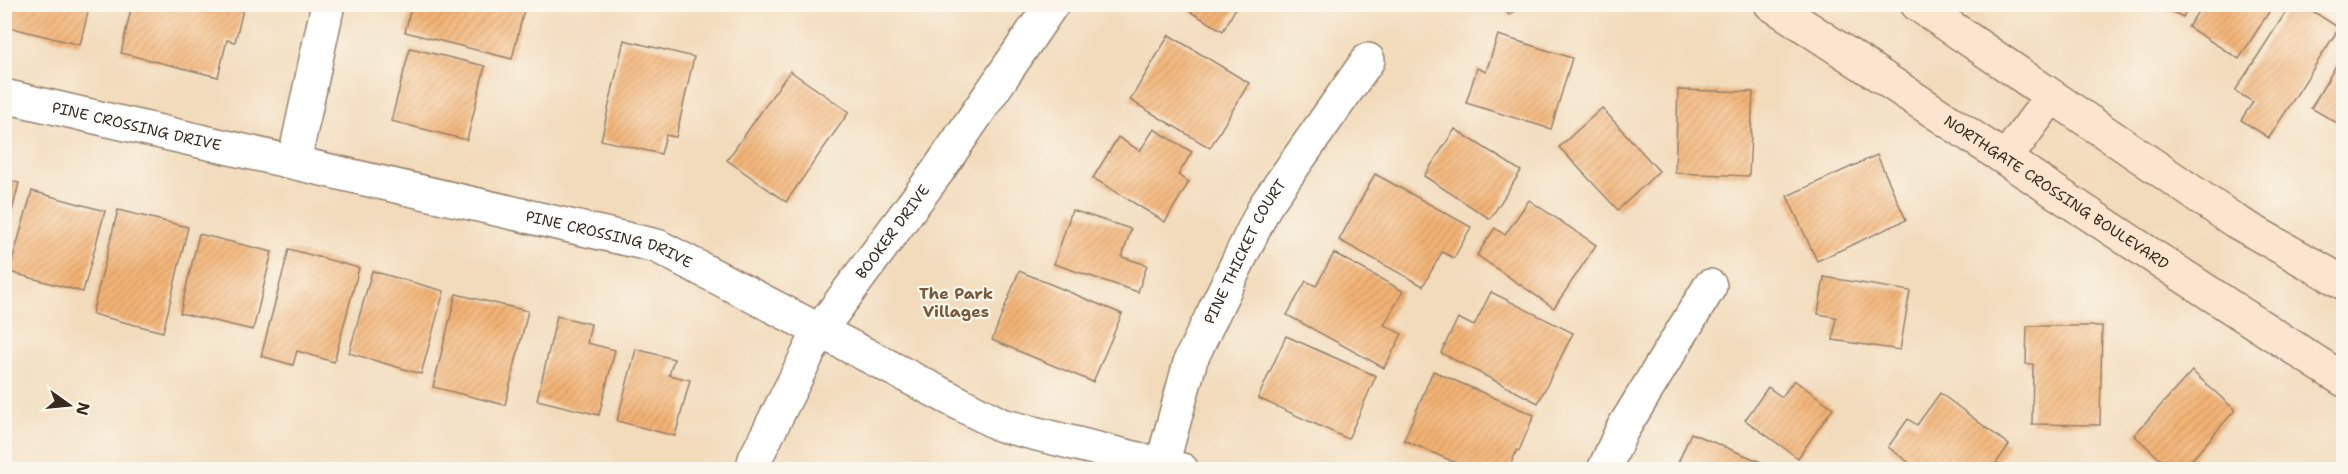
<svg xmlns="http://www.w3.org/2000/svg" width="2348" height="474" viewBox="0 0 2348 474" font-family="'Shantell Sans',sans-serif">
<defs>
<pattern id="building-hatch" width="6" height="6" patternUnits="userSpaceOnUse" patternTransform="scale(1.5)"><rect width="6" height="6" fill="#f2b275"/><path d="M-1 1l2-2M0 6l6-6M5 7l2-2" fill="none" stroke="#d09965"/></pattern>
</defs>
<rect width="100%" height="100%" fill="#fbf7ec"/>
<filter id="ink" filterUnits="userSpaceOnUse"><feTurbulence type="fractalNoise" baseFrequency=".0167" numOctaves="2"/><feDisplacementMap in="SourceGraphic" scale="12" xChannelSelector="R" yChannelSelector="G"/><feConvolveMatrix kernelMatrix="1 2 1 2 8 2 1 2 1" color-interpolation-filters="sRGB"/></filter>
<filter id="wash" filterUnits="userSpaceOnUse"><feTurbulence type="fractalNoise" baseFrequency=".008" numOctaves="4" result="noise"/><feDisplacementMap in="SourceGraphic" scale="24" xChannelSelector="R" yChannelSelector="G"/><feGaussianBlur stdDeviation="1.35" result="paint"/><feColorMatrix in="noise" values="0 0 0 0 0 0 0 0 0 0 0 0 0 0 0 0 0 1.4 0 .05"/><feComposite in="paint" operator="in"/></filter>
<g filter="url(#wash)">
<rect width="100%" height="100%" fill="#f2dbbb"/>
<g id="blocks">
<!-- building -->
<g fill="url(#building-hatch)">
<path d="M4 4H90L80 45 4 26Z"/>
<path d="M132 4H236L244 6 235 42 227 40 218 77 121 53Z"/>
<path d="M412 4H518L525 6 512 59 405 32Z"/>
<path d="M1177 4H1238L1223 31Z"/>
<path d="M1501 4H1524L1509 15Z"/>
<path d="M2157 4H2189L2183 17Z"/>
<path d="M2203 4H2274L2239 59 2188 27Z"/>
<path d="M2291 4H2302L2339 28 2269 138 2241 120 2253 102 2235 91Z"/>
<path d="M1169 35 1249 83 1210 148 1130 100Z"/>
<path d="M1498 35 1572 58 1551 129 1466 103 1477 68 1486 72Z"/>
<path d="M624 40 694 57 676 137 666 135 661 154 601 140Z"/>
<path d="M410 48 485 66 467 140 391 121Z"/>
<path d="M2344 52V127L2311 108Z"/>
<path d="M790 71 849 112 786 202 727 160Z"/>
<path d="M1678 90 1753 92 1749 176 1675 173Z"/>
<path d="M1602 108 1659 171 1618 210 1559 147Z"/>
<path d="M1154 129 1192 152 1178 175 1189 182 1165 222 1093 178 1118 137 1140 151Z"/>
<path d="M1455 129 1521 171 1490 219 1424 176Z"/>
<path d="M1877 155 1906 220 1817 261 1787 196Z"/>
<path d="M1375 174 1471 227 1454 258 1442 252 1423 286 1339 240Z"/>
<path d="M4 179 19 183 5 239H4Z"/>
<path d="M32 191 105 211 83 292 9 272Z"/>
<path d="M1529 200 1596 245 1554 308 1477 255 1495 228 1505 235Z"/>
<path d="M118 210 188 227 163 332 92 314Z"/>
<path d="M1072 210 1131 229 1122 257 1147 265 1138 292 1054 264Z"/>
<path d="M199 234 272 252 253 330 180 313Z"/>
<path d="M289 249 359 268 334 362 297 351 293 365 261 356Z"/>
<path d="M1334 253 1403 291 1384 325 1402 334 1384 368 1287 315 1306 281 1316 286Z"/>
<path d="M372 271 444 291 421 374 349 353Z"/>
<path d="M1019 271 1122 314 1093 382 992 340Z"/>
<path d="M1824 277 1910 291 1900 350 1833 340 1836 317 1818 314Z"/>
<path d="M1491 292 1573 333 1538 403 1441 353 1458 318 1474 326Z"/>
<path d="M456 294 528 311 505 405 433 387Z"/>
<path d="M557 316 591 324 587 343 615 350 599 415 537 400Z"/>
<path d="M2027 326H2102L2100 425 2032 424 2033 364H2026Z"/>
<path d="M1286 336 1376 376 1348 439 1258 398Z"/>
<path d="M636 349 674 359 669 375 690 380 675 436 617 421Z"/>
<path d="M1433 371 1534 415 1519 451 1517 450 1508 470H1472L1404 440Z"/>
<path d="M2192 371 2235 410 2183 470H2172L2134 435Z"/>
<path d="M1794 380 1833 408 1798 458 1745 420 1768 387 1782 397Z"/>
<path d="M1940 393 2009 445 1991 470H1919L1888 447 1908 419 1917 425Z"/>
<path d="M1691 433 1778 469V470H1675Z"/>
</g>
</g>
</g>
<g filter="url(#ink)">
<use href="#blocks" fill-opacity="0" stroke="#96826c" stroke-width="1.5"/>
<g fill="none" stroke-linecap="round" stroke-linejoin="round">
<!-- street casing -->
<g stroke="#96826c" stroke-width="36">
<g id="street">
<path id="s1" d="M4 96 657 246 1001 425 1182 470"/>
<path d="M294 162 328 4"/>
<path id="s2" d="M1162 465 1191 359 1265 206 1368 60"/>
<path id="s3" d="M752 470 755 459 820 330 937 172 1052 4"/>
<path d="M1604 470 1622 430 1710 286"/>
</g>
</g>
<!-- secondary casing -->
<g stroke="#96826c" stroke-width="36">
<g id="secondary">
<path id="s4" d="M1771 4C1962 129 2151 257 2344 380"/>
<path d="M1917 4 2235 221 2344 283"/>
<path d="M2006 158 2051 97"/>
</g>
</g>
<!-- street -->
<use href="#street" stroke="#fff" stroke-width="33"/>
<!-- secondary -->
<use href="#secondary" stroke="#fbe5cf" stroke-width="33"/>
</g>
</g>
<g text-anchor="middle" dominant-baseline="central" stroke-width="4.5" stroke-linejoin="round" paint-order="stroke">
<!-- street labels -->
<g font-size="15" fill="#3b2a1e" stroke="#fbf7ec">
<text stroke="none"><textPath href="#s1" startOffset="136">PINE CROSSING DRIVE</textPath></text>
<text stroke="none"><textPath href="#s4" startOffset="342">NORTHGATE CROSSING BOULEVARD</textPath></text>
<text stroke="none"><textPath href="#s3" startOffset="278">BOOKER DRIVE</textPath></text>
<text stroke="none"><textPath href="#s1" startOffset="622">PINE CROSSING DRIVE</textPath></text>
<text stroke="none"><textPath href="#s2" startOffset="230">PINE THICKET COURT</textPath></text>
</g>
<!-- neighbourhood labels -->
<g font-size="16" font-weight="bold" fill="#7b5a3c" stroke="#fbf7ec">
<text x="956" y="293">The Park<tspan x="956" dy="18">Villages</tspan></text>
</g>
</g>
<!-- margin -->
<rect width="2348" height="474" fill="none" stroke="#fbf7ec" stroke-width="24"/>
<!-- north arrow -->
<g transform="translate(69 405) rotate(105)" stroke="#fbf7ec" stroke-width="4.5" paint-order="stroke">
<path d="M0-4.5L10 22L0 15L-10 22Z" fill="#3b2a1e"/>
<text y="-9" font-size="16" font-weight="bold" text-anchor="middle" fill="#3b2a1e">N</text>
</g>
</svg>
